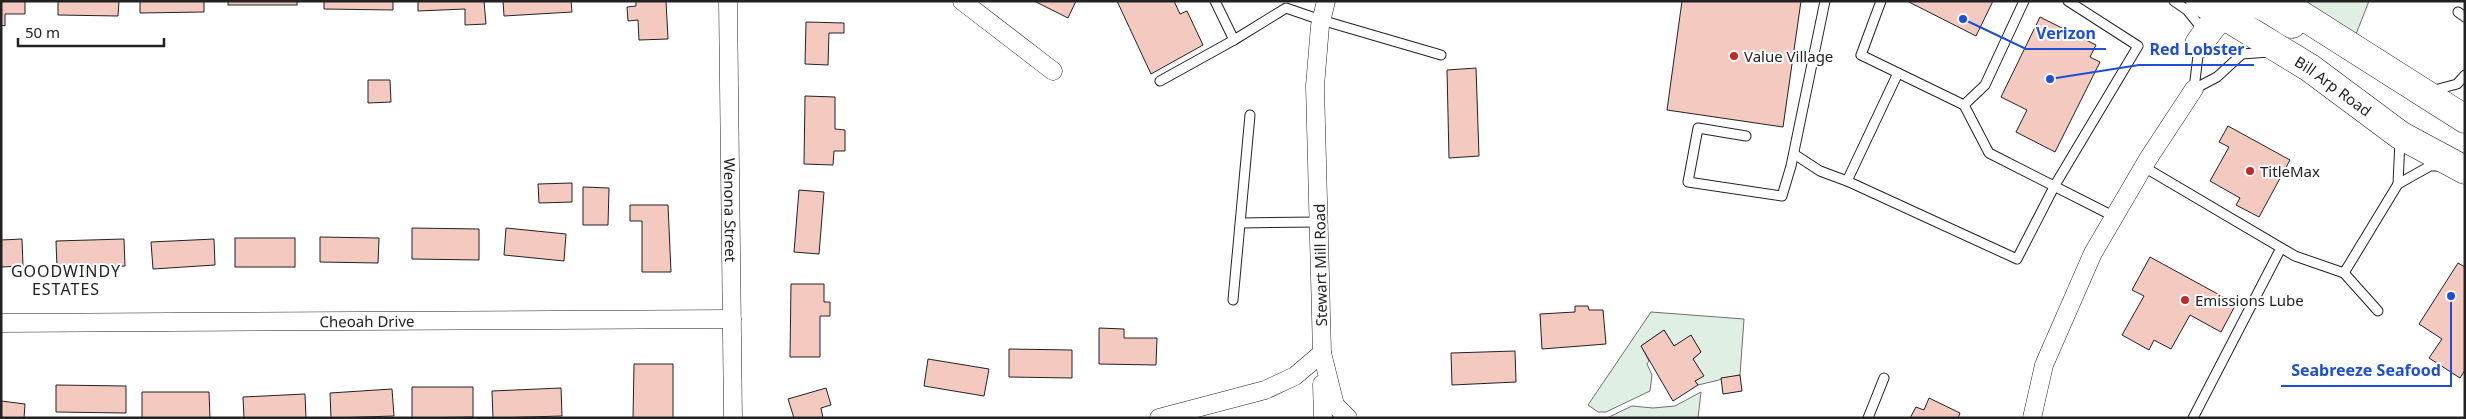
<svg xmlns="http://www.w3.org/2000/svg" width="2466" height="419" viewBox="0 0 2466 419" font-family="'Noto Sans',sans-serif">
<rect width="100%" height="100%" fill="#fff"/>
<!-- green -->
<g fill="#e0efe3" stroke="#6f6f6f">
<path d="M2279 1H2369L2351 47Z"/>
<path d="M1651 312 1744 319 1740 375 1698 385 1695 381 1703 376 1693 359 1701 352 1691 336 1674 346 1664 330 1641 346 1649 361 1647 364 1652 375 1650 391 1606 412H1598L1588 405Z"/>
<path d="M1701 392 1698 418H1607L1632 406 1653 408 1675 406Z"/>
</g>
<!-- building -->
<g fill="#f3c9c0" stroke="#222">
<path d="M1 1H25V14H5V26L1 25Z"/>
<path d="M58 1H119L118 16 58 15Z"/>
<path d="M140 1H204V12L140 13Z"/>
<rect x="228" y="1" width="69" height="4"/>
<path d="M324 1H393V10L324 9Z"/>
<path d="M418 1H484L486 24 465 25V9L418 11Z"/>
<path d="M503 1H571L572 12 504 16Z"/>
<path d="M636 1H666L668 39 639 40 638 20 628 21 627 7 636 6Z"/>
<path d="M1034 1H1076L1068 18Z"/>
<path d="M1117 1H1174L1180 14 1187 11 1203 45 1151 74Z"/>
<path d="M1682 1H1801L1783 127 1667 110Z"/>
<path d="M1907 1H1993L1976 36Z"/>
<path d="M2040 17 2096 45 2090 57 2100 62 2055 152 2016 132 2027 110 2001 97Z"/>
<path d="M806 22 844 23V33H829L828 65 805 64Z"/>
<path d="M1476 68 1479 156 1449 158 1447 70Z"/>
<path d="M368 80H390L391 102 368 103Z"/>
<path d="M805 96 835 97V129L845 130V151H834L833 165 804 164Z"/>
<path d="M2228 126 2290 160 2259 217 2236 205 2240 198 2210 181 2229 147 2219 142Z"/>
<path d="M572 183V202L539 203 538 184Z"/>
<path d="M583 187 609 188 608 225H583Z"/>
<path d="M799 190 824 192 819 254 794 252Z"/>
<path d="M630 205H668L671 272H642V221H630Z"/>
<path d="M412 228 479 229V260L412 259Z"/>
<path d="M506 228 566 234 564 261 504 255Z"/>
<path d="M320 237 379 238 378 263 320 262Z"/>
<rect x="235" y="238" width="60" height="29"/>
<path d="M22 239 23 266 1 267V240Z"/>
<path d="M124 239 125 266 57 268 56 241Z"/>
<path d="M214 239 215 265 153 269 151 242Z"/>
<path d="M2150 257 2236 304 2221 332 2190 315 2171 349 2154 340 2149 350 2122 335 2144 296 2132 290Z"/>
<path d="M2458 263 2465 267V370L2460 378 2429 358 2442 339 2419 324Z"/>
<path d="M791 284H824V302H830V316H820V357H790Z"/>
<path d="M1575 306H1588L1589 310H1603L1606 344 1542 349 1540 314 1575 312Z"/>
<path d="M1099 328 1124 329V338H1157L1156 365 1099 364Z"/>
<path d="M1664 330 1674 346 1691 335 1701 352 1693 359 1704 376 1695 381 1698 385 1673 401 1641 346Z"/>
<path d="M1009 349 1072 350V378L1009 377Z"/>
<path d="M1515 351 1516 382 1452 385 1451 353Z"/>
<path d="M928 359 989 369 984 396 924 386Z"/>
<path d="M634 364H673V418H633Z"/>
<path d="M1740 375 1742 391 1723 394 1721 378Z"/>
<path d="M56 385 126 386V413L56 412Z"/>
<path d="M412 387H473V417L412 418Z"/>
<path d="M561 388 562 416 493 418 492 391Z"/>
<path d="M826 388 831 405 821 408 823 418H794L788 399Z"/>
<path d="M392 389 394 416 331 418 330 393Z"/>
<path d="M142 392H209L210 418H142Z"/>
<path d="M305 394 306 418H244L243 397Z"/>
<path d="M1929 398 1960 413 1958 418H1910L1916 407 1924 410Z"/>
<path d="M1 401 25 404 24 418H1Z"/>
</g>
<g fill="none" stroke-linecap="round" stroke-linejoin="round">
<!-- lane casing -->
<g stroke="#222" stroke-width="11">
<g id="lane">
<path d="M1215 1 1234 40 1286 8 1321 20 1441 55"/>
<path d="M1881 1 1861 55 1964 105 1985 85 2024 1"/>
<path d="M2174 1 2187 10 2200 26V32"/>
<path d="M2458 12 2465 17"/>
<path d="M2199 47 2194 89 2217 77 2242 54 2269 52"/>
<path d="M1898 73 1847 181 2017 259 2055 185 2138 46 2068 1"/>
<path d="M1160 81 1234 40"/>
<path d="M2431 91 2457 84 2465 75"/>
<path d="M1964 105 1989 153 2115 217"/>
<path d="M1746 136 1698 128 1688 182 1782 196 1791 166 1825 1"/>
<path d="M2400 140 2398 184 2430 166H2441"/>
<path d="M1794 154 1820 171 1847 181"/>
<path d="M2144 167 2295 256 2344 273 2398 184"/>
<path d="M1241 223 1318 222"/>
<path d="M2344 273 2378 311"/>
<path d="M1233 300 1250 115"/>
<path d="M1868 418 1884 378"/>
<path d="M2193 418 2281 248"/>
</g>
</g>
<!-- street casing -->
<g stroke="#222" stroke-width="19">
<g id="street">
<path id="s1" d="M728 1 733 418"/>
<path d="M962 1 1053 71"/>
<path id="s2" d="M1 323 732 319"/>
<path d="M1322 353 1335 405 1348 418"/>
<path d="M1322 384 1323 418"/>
<path d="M1159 418 1265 390 1295 376 1322 353 1315 86 1320 26 1326 1"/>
<path d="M2032 418 2044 365 2093 253 2148 159 2194 89"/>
</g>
</g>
<!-- primary casing -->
<g stroke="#222" stroke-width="29">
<g id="primary">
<path id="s3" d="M2200 1 2310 68 2400 135 2465 170"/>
<path d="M2279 1 2465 119"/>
<path d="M2199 44C2211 26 2229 0 2254 3 2267 6 2280 17 2292 24"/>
</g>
</g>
<!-- lane -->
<use href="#lane" stroke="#fff" stroke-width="9"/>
<!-- street -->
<use href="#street" stroke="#fff" stroke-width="18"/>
<!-- primary -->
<use href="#primary" stroke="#fff" stroke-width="28"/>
</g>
<!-- markers -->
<g fill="#c62828" stroke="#fff" stroke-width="2">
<circle cx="1734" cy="56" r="5"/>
<circle cx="2250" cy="171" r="5"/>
<circle cx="2185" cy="300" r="5"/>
</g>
<g text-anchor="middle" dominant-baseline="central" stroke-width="4" stroke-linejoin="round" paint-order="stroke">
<!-- poi labels -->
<g font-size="15" fill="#222" stroke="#fff" text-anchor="start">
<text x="1744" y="56">Value Village</text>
<text x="2260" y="171">TitleMax</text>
<text x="2195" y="300">Emissions Lube</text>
</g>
<!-- street labels -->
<g font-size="15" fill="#222" stroke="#fff">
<text stroke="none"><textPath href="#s3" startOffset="158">Bill Arp Road</textPath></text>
<text stroke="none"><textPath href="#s1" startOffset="209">Wenona Street</textPath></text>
<text transform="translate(1320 265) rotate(-91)">Stewart Mill Road</text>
<text stroke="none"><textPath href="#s2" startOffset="366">Cheoah Drive</textPath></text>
</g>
<!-- neighbourhood labels -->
<g font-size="16" letter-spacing="1" fill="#222" stroke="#fff">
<text x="66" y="271">GOODWINDY<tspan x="66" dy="18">ESTATES</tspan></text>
</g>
</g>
<!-- callouts -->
<path fill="none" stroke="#1d4ed8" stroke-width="2" d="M1963 19L2026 49H2106M2050 79L2139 65H2254M2451 296L2451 386H2281"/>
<g fill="#1d4ed8" stroke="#fff" stroke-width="2">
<circle cx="1963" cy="19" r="5"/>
<circle cx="2050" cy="79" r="5"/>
<circle cx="2451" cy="296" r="5"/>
</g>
<g font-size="16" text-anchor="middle" font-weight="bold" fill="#1d4ed8" stroke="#fff" stroke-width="4" stroke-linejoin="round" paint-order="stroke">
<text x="2066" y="39">Verizon</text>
<text x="2197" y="55">Red Lobster</text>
<text x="2366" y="376">Seabreeze Seafood</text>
</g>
<!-- border -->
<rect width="2466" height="419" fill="none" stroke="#222222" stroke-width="5"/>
<!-- scale -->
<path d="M18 38v8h146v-8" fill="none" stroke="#222222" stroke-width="2.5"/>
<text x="25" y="38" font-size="15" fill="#222222" stroke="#ffffff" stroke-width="4" paint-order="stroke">50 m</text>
</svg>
